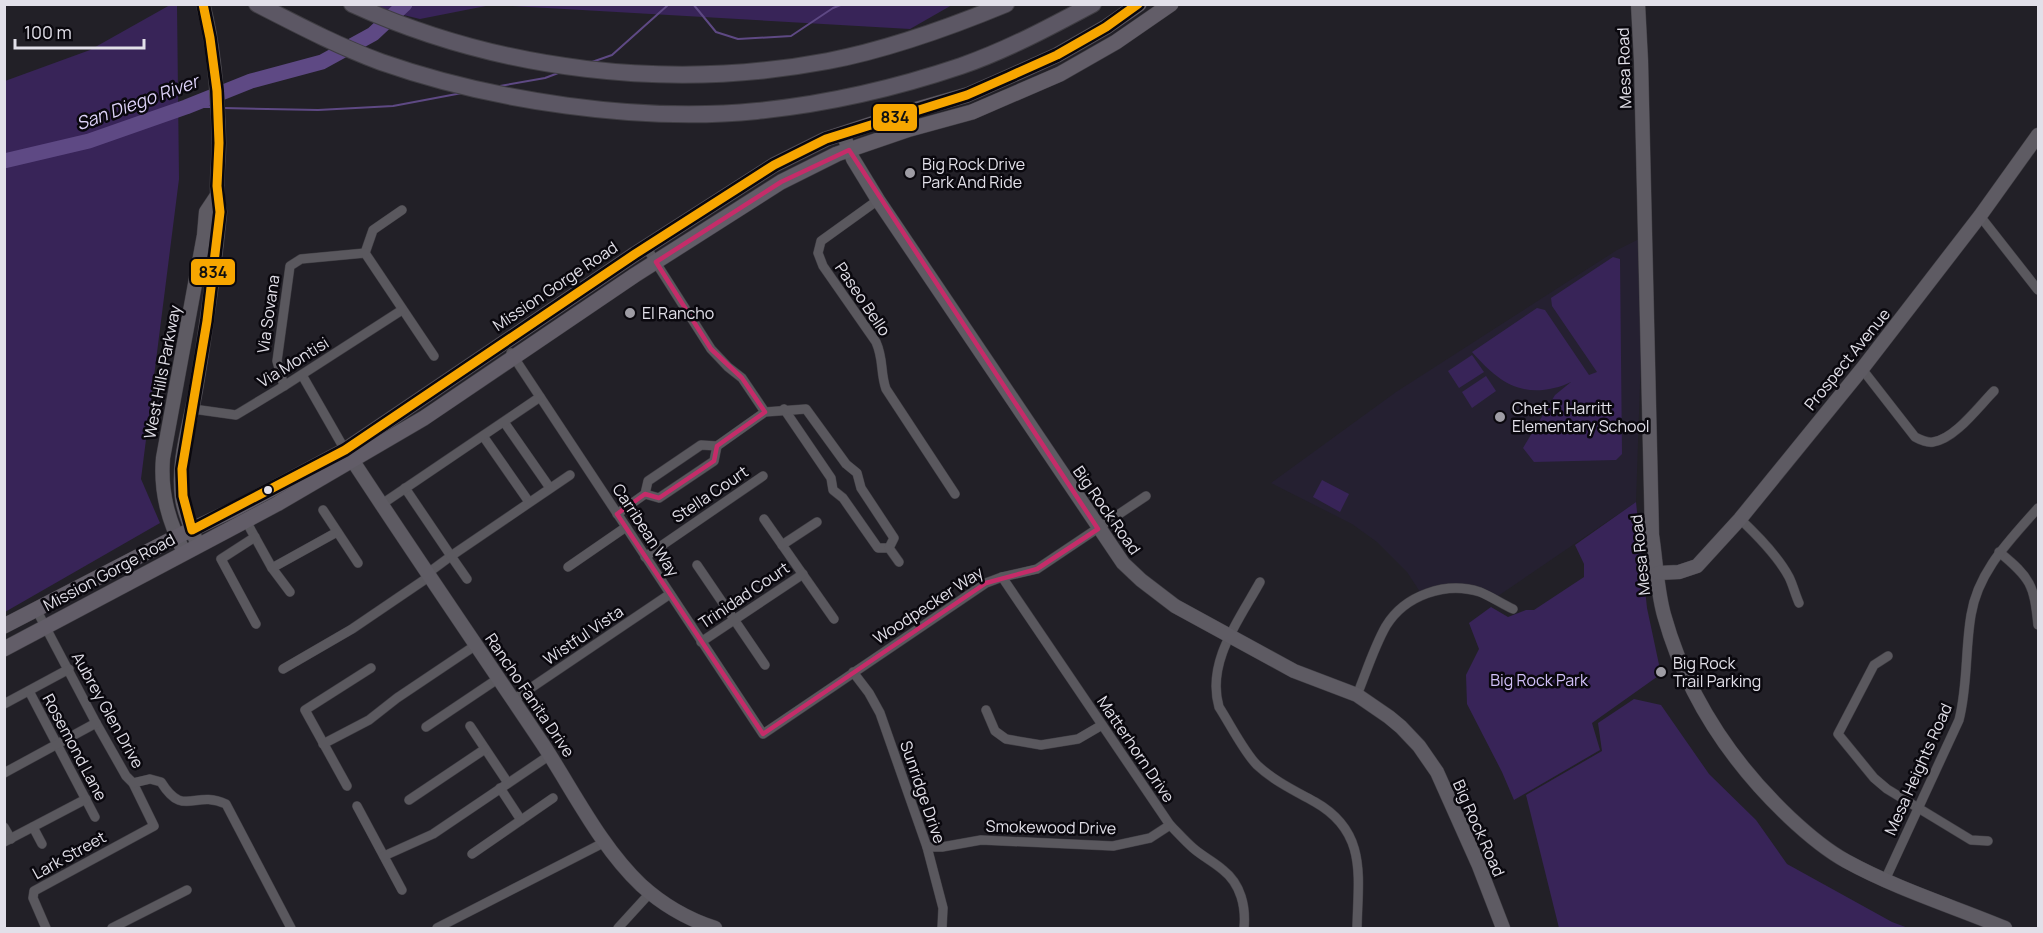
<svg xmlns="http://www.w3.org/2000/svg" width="2043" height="933" viewBox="0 0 2043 933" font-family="Manrope,sans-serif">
<rect width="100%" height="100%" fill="#222027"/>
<!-- built -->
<path fill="#252031" d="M1645 236 1636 502 1495 598 1461 589 1422 595 1407 572 1377 542 1352 524 1271 483 1396 392 1617 250Z"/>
<!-- green -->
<g fill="#382458">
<path d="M170 5H177L179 179 141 479 160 523 5 612V81L90 50Z"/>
<path d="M362 5H491L420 19Z"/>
<path d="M495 5H952L910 29Z"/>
<path d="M1613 257 1620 259 1622 454 1616 460 1534 462 1523 448 1555 395 1571 382C1566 384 1560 387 1554 388 1517 397 1495 378 1472 352L1537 308 1545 310 1589 375 1597 372 1552 306 1551 298Z"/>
<path d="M1472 355 1484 372 1459 388 1448 371Z"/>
<path d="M1486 376 1496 391 1472 408 1462 392Z"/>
<path d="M1322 480 1349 494 1340 512 1313 497Z"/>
<path d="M1636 502 1647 608 1661 674 1592 723 1600 750 1514 800 1502 772 1467 704 1466 675 1479 649 1469 623 1491 607 1508 617 1526 610H1534L1584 577V564L1575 545Z"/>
<path d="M1634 699 1661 705 1709 774 1756 820 1787 864 1892 922 1908 928H1559L1526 795 1602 751 1598 723Z"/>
</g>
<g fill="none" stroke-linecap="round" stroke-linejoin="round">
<!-- stream -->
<g stroke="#5e4984" stroke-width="2">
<path d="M693 4 716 32 738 39 791 36 833 8 843 4"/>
<path d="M592 62 612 55 668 5 674 4"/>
<path d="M500 86 545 78 561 72"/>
<path d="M186 107H214"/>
<path d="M223 108 318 110 393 106 462 93"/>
</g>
<!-- river -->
<path stroke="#5e4984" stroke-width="15" d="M4 161 89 141 186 107 251 81 322 62 373 34 405 4"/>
<!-- street casing -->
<g stroke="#3f3d43" stroke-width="10">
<g id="street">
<path d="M878 200 821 241 818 253 823 266 876 342C884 360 880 372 886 389L955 494"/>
<path d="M1980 216 2038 290"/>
<path d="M646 247 711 349 728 367 742 378 765 412"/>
<path d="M365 253 373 230 402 210"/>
<path d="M511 353 763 734 986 583 1002 577 1037 569 1146 496"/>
<path d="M1862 369 1915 437C1921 440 1927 443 1933 442 1955 439 1979 406 1994 391"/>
<path d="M302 375 345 450"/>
<path d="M284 386 277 361 290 266 301 259 365 253 434 356"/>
<path d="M193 409 236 415 284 386 402 310"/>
<path d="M784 409 831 478 833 490 843 498 878 548H889"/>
<path d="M504 422 550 488"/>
<path d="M483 436 529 502"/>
<path d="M405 488 451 556 428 573"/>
<path d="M645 494 659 498 714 461 717 446"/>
<path d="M382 504 540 397"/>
<path d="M323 510 358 563"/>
<path d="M617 514 645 494 648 481 701 445 717 446 765 412 806 409 846 464 857 473 861 488 894 538 889 548"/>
<path d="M764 519 834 619"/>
<path d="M1740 519C1757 535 1778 556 1789 577 1793 585 1795 594 1799 603"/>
<path d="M246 521 272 568 290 592"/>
<path d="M255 537 221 559 256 624"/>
<path d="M782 545 817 522"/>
<path d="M889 548 899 562"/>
<path d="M1999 552C2031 578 2034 585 2038 625"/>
<path d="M645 557 763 476"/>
<path d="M697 565 765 665"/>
<path d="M568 567 626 527"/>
<path d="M272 568 337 532"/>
<path d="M1002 577 1170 825C1178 833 1185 841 1193 848 1202 856 1214 862 1223 870 1241 884 1246 907 1244 928"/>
<path d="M467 579 451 556 570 475"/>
<path d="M1260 582C1239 620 1206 662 1219 707 1230 724 1244 752 1257 765 1274 781 1295 791 1315 802 1368 832 1358 877 1357 928"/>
<path d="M36 609 96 723 126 776 133 783 154 826 34 891 33 898 46 928"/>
<path d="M701 642 803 574"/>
<path d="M1888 656 1874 665 1838 734 1874 778 1887 789 1971 840 1988 841"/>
<path d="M283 669 352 629 430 576"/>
<path d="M853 672 869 693 880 713 927 847 943 908 942 928"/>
<path d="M29 691 95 817"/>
<path d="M1357 695C1366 673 1374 647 1386 626 1405 595 1446 581 1480 592 1492 597 1502 604 1513 609"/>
<path d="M513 700 670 594"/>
<path d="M4 704 69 669"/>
<path d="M986 710 995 731 1006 739 1041 745 1078 739 1102 725"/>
<path d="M470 726 508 783"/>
<path d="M426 727 499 678"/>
<path d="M323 744 369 720 397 698 476 645"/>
<path d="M4 773 96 723"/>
<path d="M133 783 150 779 161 782C184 819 194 789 226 804L291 928"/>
<path d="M347 786 305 710 371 668"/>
<path d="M500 788 521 820"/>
<path d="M409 800 485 749"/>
<path d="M357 806 402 890"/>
<path d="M4 827 11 839"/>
<path d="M33 827 42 844"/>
<path d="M4 842 86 799"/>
<path d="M927 847H942L981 840 1113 846 1150 838 1170 825"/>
<path d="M472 854 553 798"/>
<path d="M384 856 433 834 550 755"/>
<path d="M1885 880 1959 720C1968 685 1965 650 1971 615 1978 571 2010 540 2038 508"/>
<path d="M112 928 187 890"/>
<path d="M437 928 605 842"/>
<path d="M618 928 650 893"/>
</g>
</g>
<!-- secondary casing -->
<g stroke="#3f3d43" stroke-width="15">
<g id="secondary">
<path d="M1638 4 1641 61 1652 535C1656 561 1657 590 1664 615 1686 694 1730 761 1789 817 1806 833 1826 850 1846 861 1897 889 1952 906 2005 928"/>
<path d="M845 139 853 159 878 200 1123 563 1141 580 1175 606 1294 671 1357 695 1389 717 1401 727 1419 746 1437 772 1479 866 1503 928"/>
<path d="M347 452C411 550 477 646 542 743 573 790 600 846 641 885 663 905 687 919 715 928"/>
<path d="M198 545C192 530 184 514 182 498 177 461 190 425 196 389 206 330 214 272 220 212 214 189 219 166 219 143 218 97 215 49 203 4"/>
<path d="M184 552C169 522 160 493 163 458L204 235 206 212 216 197"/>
<path d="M1658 573 1679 572 1697 566 1740 519 1862 369 1980 216 2038 135"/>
</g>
</g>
<!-- primary casing -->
<g stroke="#3f3d43" stroke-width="16">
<g id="primary">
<path d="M4 626 176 537 235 509 345 450 635 254 774 165 826 139 911 111 967 95 1008 77 1057 55 1106 27 1139 4"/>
<path d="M4 649 277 504 424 418 635 275 781 182 837 154 910 129 972 112 1060 74 1116 42 1171 4"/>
</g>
</g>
<!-- highway casing -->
<g stroke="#3f3d43" stroke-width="18">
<g id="highway">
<path d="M257 4C298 25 338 46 381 62 492 101 640 123 757 111 826 104 896 88 961 66 1007 50 1050 27 1093 4"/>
<path d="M352 4C499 71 670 91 828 61 890 49 948 28 1006 4"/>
</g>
</g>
<!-- street -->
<use href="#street" stroke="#5a585e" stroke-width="9"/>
<!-- secondary -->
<use href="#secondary" stroke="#5e5b63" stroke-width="14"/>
<!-- primary -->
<use href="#primary" stroke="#625d68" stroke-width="15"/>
<!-- highway -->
<use href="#highway" stroke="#5c5764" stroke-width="16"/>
<!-- bus-1 casing -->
<g stroke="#0a080e" stroke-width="14">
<path id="bus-1" d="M203 4 210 38 217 91 219 143 217 186 220 212 207 321 182 469 183 496 192 530 345 450 635 254 774 165 826 139 967 95 1008 77 1057 55 1106 27 1138 4"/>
</g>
<!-- bus-1 -->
<use href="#bus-1" stroke="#f7a600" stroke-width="9"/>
</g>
<!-- marked area -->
<path fill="none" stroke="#c52c69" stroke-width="4.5" stroke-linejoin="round" d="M849 150 1098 529 1037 569 986 583 763 734 617 514 645 494 659 498 714 461 717 446 765 412 742 378 711 349 656 262 781 182Z"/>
<!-- markers -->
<g fill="#9f9da5" stroke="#0a080e" stroke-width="2">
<circle cx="910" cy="173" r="6"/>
<circle cx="630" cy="313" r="6"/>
<circle cx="1500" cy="417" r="6"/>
<circle cx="1661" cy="672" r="6"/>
</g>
<circle fill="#e2e0e9" stroke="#0a080e" stroke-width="2" cx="268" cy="490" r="5"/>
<g text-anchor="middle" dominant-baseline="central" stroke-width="5" stroke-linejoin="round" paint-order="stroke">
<!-- street labels -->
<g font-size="16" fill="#e2e0e9" stroke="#0a080e">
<text transform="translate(1624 68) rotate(-92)">Mesa Road</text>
<text transform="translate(555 286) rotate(-34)">Mission Gorge Road</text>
<text transform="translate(863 299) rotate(56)">Paseo Bello</text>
<text transform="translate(268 314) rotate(-82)">Via Sovana</text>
<text transform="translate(1847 359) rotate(-51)">Prospect Avenue</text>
<text transform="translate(293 362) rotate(-32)">Via Montisi</text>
<text transform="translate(162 372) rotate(-79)">West Hills Parkway</text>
<text transform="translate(710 494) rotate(-34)">Stella Court</text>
<text transform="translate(1107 510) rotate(55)">Big Rock Road</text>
<text transform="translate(646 530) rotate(57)">Carribean Way</text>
<text transform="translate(1640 555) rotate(-96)">Mesa Road</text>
<text transform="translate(109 572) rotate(-28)">Mission Gorge Road</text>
<text transform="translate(744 595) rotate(-34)">Trinidad Court</text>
<text transform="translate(928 605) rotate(-33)">Woodpecker Way</text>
<text transform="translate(583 635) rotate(-34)">Wistful Vista</text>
<text transform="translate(530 695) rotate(56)">Rancho Fanita Drive</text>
<text transform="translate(108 710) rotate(61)">Aubrey Glen Drive</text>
<text transform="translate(75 747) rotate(62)">Rosemond Lane</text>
<text transform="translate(1136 749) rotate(56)">Matterhorn Drive</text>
<text transform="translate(1918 769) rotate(-66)">Mesa Heights Road</text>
<text transform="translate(923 792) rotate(71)">Sunridge Drive</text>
<text transform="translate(1051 827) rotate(1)">Smokewood Drive</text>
<text transform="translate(1479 828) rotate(66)">Big Rock Road</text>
<text transform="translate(69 855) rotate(-29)">Lark Street</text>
</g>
<!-- poi labels -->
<g font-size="16" fill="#e2e0e9" stroke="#0a080e" text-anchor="start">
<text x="922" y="164">Big Rock Drive<tspan x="922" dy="18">Park And Ride</tspan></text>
<text x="642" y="313">El Rancho</text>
<text x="1512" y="408">Chet F. Harritt<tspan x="1512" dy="18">Elementary School</tspan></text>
<text x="1673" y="663">Big Rock<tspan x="1673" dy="18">Trail Parking</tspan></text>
</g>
<!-- park labels -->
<g font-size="16" fill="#d2c1f9" stroke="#0a080e">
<text x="1539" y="680">Big Rock Park</text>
</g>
<!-- water labels -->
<g font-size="18" font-style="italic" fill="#ddd2f8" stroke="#0a080e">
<text transform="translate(137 102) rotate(-20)">San Diego River</text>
</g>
</g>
<g stroke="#0a080e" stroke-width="2">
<rect x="872" y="103" width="46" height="29" rx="6" fill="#f7a600"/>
<rect x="190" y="258" width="46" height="28" rx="6" fill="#f7a600"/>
</g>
<g font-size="16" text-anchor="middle" font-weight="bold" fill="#111">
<text x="895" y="123">834</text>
<text x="213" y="278">834</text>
</g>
<!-- border -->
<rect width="2043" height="933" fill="none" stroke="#e2e0e9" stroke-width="12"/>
<!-- scale -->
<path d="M15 39v9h129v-9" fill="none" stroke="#e2e0e9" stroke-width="3"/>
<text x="24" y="39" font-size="18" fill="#e2e0e9" stroke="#0a080e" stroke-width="4.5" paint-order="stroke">100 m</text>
</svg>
